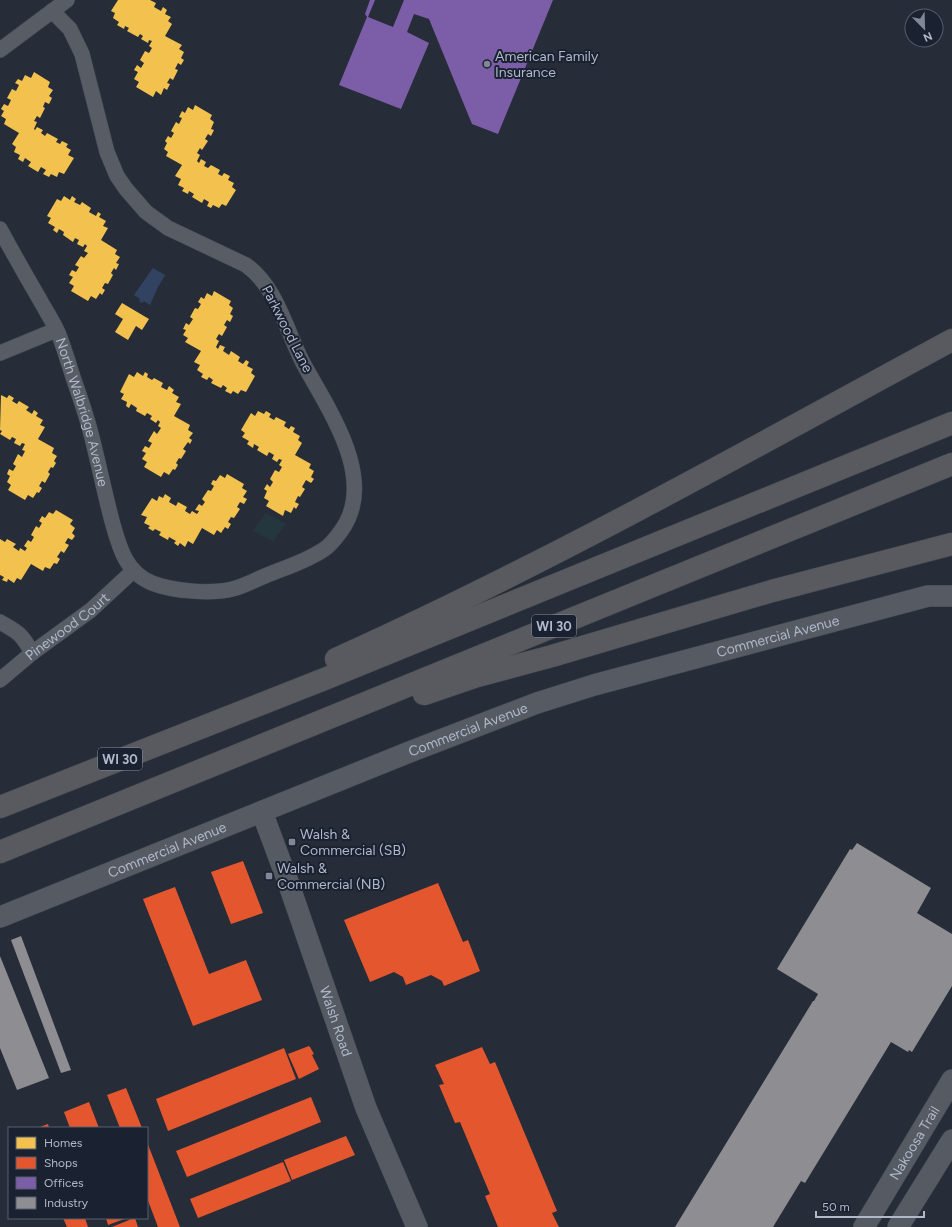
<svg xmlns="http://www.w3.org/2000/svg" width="952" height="1227" viewBox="0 0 952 1227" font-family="Figtree,sans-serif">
<rect width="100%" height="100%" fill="#272d38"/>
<!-- green -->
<path fill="#24373e" d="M266 513 286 524 273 541 253 531Z"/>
<!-- water -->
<path fill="#324362" d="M153 268 165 275 158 287 150 305 144 301 142 303 139 301 140 299 134 295Z"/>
<!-- homes -->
<g fill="#f2c14e">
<path d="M118 0H150L156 3 154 7 161 11 163 7 167 10 165 14 171 17 168 21 172 24 165 36 182 45 179 49 184 52 181 58 184 60 181 65 178 63 175 69 178 70 173 80 170 78 167 83 170 84 167 90 164 88 161 95 156 91 153 97 136 87 139 82 134 79 138 72 134 70 137 65 141 68 144 63 140 60 145 51 149 53 152 48 149 46 152 41 149 40 148 43 141 39 143 36 140 34 138 37 127 31 129 28 125 26 124 29 117 25 119 22 113 18 115 13 111 11Z"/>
<path d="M34 72 50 82 48 87 53 90 49 96 52 98 49 104 45 102 43 107 45 108 40 118 37 116 34 121 37 122 34 129 35 130 37 127 43 130 41 133 45 136 47 133 58 139 56 142 60 144 62 141 68 144 66 147 71 150 68 155 74 158 64 174 59 172 57 177 51 174 49 177 43 174 46 170 41 167 38 172 28 166 31 162 25 158 23 162 18 159 20 155 14 152 16 147 12 144 19 133 4 124 6 119 1 116 4 111 1 109 4 104 8 106 11 100 7 98 12 89 16 91 19 85 15 83 18 79 22 81 25 75 31 78Z"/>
<path d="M195 105 212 115 210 119 214 122 211 129 214 130 211 136 208 134 205 139 208 141 202 150 200 148 197 153 200 155 197 161 199 163 201 159 206 162 204 166 208 168 211 165 220 170 218 174 222 176 224 173 230 176 228 180 234 183 232 187 236 190 226 206 222 204 219 208 213 205 211 208 207 206 209 202 204 199 202 203 192 197 194 194 189 191 188 194 182 191 184 188 178 185 181 179 175 176 182 165 166 156 168 152 164 149 167 143 165 141 168 136 171 138 174 133 171 131 176 122 179 124 182 118 179 117 182 111 185 113 188 107 193 110Z"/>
<path d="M64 196 70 200 72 196 76 199 74 202 80 205 82 202 91 208 89 212 96 216 98 212 101 214 99 217 106 221 103 226 108 228 101 240 117 250 115 254 120 257 116 263 119 264 116 270 114 268 111 273 113 275 108 284 105 283 102 288 105 290 102 295 100 293 96 299 91 296 88 301 71 291 74 286 69 283 73 277 69 275 72 270 76 272 79 267 75 265 81 256 84 258 88 253 84 251 87 246 85 244 83 247 77 244 79 240 75 238 73 242 63 235 64 232 59 229 57 233 53 230 55 227 48 223 51 218 47 216 57 199 61 201Z"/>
<path d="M214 291 231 301 229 305 233 308 230 314 233 316 230 322 227 320 224 325 227 327 222 336 219 334 216 339 219 341 216 347 218 349 220 345 225 347 223 351 229 355 231 351 240 357 238 361 243 364 246 360 249 362 247 366 253 369 251 373 255 376 246 392 241 390 238 394 233 391 231 394 225 391 227 388 223 385 221 388 211 383 213 380 209 377 207 380 201 377 203 374 197 370 200 365 194 362 201 351 185 342 188 338 183 335 186 330 183 329 186 323 189 325 193 319 190 317 195 308 198 309 201 304 198 302 201 297 204 299 207 293 212 296Z"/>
<path d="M122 303 149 319 142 330 136 326 128 340 115 332 123 319 115 314Z"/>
<path d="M137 372 143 376 145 372 148 374 147 377 152 380 154 378 163 383 161 387 167 390 169 386 174 390 172 393 179 397 176 402 181 404 174 416 190 425 188 430 193 433 189 438 192 440 190 444 188 442 183 449 186 451 181 459 179 458 176 463 178 465 175 470 173 469 169 475 164 472 161 477 144 467 147 462 142 459 146 453 142 451 145 446 149 448 152 443 148 441 154 431 157 434 161 428 158 426 160 422 158 420 156 423 150 419 152 416 147 413 145 416 136 411 137 408 131 404 129 408 126 406 127 402 121 399 124 394 120 392 129 374 134 377Z"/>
<path d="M1 395 7 398 9 395 14 398 12 401 17 404 19 401 29 407 26 410 32 414 34 410 38 413 36 416 43 420 40 425 45 427 38 439 54 448 52 453 57 456 54 461 56 463 53 468 51 467 48 472 50 474 45 483 42 481 39 486 42 488 39 493 37 492 33 498 28 495 25 500 8 490 11 485 7 482 10 476 7 474 9 469 13 471 16 466 13 464 18 454 22 457 25 451 22 450 25 444 22 443 20 446 14 443 16 439 12 437 10 440 0 434 2 431 0 430Z"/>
<path d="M258 411 264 414 266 411 271 414 269 417 274 420 276 417 286 422 284 426 289 429 291 426 295 428 293 432 300 436 298 440 302 443 295 455 311 464 309 468 314 471 311 477 314 479 311 483 306 480 302 487 305 489 300 497 298 496 295 502 299 504 296 509 294 507 291 513 285 510 283 516 266 506 269 501 264 498 267 491 264 489 267 484 270 487 273 482 270 479 275 470 279 472 282 467 279 465 282 460 279 459 277 462 272 459 274 455 269 452 267 456 257 450 259 447 254 444 253 448 247 444 249 441 242 437 245 433 241 430 251 413 255 416Z"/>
<path d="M227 474 244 484 242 488 247 491 243 497 247 499 244 504 240 502 237 507 240 509 234 518 231 517 228 522 231 524 228 529 225 527 221 533 217 530 214 535 202 528 193 544 188 541 185 547 180 543 178 546 174 543 176 541 169 537 168 540 159 535 161 532 155 529 153 531 148 528 150 526 144 523 147 517 141 515 152 498 157 501 159 496 163 498 165 494 171 498 169 502 176 506 178 502 187 507 185 511 190 514 192 511 197 514 199 511 195 510 199 504 202 506 205 502 202 499 208 490 211 491 214 486 211 484 213 480 216 481 220 475 225 478Z"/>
<path d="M56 510 73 520 70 524 75 528 72 533 75 536 72 540 68 538 65 543 69 545 64 553 61 551 57 557 60 559 57 564 54 563 50 569 45 567 43 571 31 564 21 580 17 578 14 583 8 579 7 582 2 580 4 577 0 575V539L5 542 7 539 16 544 13 547 19 551 20 548 25 551 27 548 24 546 28 540 31 542 34 537 31 535 36 526 39 528 42 523 39 521 42 516 45 518 49 512 53 514Z"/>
</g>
<!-- shops -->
<g fill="#e4572e">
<path d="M243 861 263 913 231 924 211 872Z"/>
<path d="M438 883 463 942 468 940 480 971 444 986 442 981 431 975 406 985 403 977 394 972 370 982 344 920Z"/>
<path d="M175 887 209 974 246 960 262 1000 193 1026 143 899Z"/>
<path d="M309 1046 310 1047 314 1054 312 1055 319 1069 299 1079 288 1054Z"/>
<path d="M482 1047 490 1064 495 1062 557 1211 552 1213 559 1227H498L485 1196 490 1194 460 1122 455 1123 439 1085 444 1084 435 1065Z"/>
<path d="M284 1048 296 1079 168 1131 156 1099Z"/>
<path d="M126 1088 142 1128H120L107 1095Z"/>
<path d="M311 1097 321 1122 187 1177 176 1151Z"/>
<path d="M89 1102 99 1128H70L64 1112Z"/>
<path d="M48 1124 49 1128H37Z"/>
<path d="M346 1136 355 1155 292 1180 284 1160Z"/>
<path d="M147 1142 180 1227H158L147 1198Z"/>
<path d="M283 1162 291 1181 198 1218 190 1199Z"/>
<path d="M63 1218H85L88 1227H67Z"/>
<path d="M106 1218H127L108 1225Z"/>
<path d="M135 1218 138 1227H112L134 1218Z"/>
</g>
<!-- offices -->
<path fill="#7b5ea7" d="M370 0H375L368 17 393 27 404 0H553L498 134 472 124 429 19 414 14 407 32 429 43 401 109 339 85 367 17 365 14Z"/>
<!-- industry -->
<g fill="#8d8d92">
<path d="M857 843 931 888 917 913 952 934V986L912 1052 909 1050 908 1052 891 1042 805 1183 801 1181 773 1227H675L813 1001H814L818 994 777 969 850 849 852 850Z"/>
<path d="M21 936 71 1070 61 1073 11 940Z"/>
<path d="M0 956 49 1078 17 1090 0 1048Z"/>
</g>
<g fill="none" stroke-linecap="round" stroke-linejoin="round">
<!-- street casing -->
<g stroke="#444851" stroke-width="16">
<g id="street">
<path d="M0 50 67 0"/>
<path id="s1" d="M0 229C13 253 26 276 40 300 46 311 54 323 59 335 64 348 68 361 72 374 78 392 85 411 90 430 98 460 104 491 112 521 119 546 125 572 152 583 172 591 214 595 236 588 246 585 255 580 265 576 284 568 305 562 323 550 330 546 336 538 341 531 379 479 327 408 302 361 286 329 276 286 246 265L168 228 146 212 126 189 117 176 107 152 82 54 70 29 52 11"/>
<path d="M0 353 56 330"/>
<path d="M0 622C18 632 22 634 32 653"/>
<path id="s2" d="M0 680 32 653 91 610 133 571"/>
</g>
</g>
<!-- secondary casing -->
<g stroke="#444851" stroke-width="22">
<g id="secondary">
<path id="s3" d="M262 812 287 879 366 1108 417 1227"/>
<path id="s4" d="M0 917 412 751 537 703 594 685 928 596H952"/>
<path id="s5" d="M864 1227 952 1080"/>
<path d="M898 1227 952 1140"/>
</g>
</g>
<!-- highway casing -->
<g stroke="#444953" stroke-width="23">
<g id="highway">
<path d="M336 659C547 564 749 450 952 340"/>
<path d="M424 694 474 677 552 656 772 591 952 544"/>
<path d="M0 807 327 678 952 423"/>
<path d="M0 852 952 464"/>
</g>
</g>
<!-- street -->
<use href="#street" stroke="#585c65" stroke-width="15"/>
<!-- secondary -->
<use href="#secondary" stroke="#565a63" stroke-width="21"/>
<!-- highway -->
<use href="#highway" stroke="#585a5f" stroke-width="22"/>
</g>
<!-- markers -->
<g fill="#808796" stroke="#1a2232" stroke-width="1.5">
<circle cx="487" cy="64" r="4"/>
<rect x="288" y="838" width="8" height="8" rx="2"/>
<rect x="265" y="872" width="8" height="8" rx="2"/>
</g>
<g text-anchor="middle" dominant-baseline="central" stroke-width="4" stroke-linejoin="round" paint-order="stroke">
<!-- shield labels -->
<g fill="#1a2232" stroke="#838b9c" stroke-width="1">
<rect x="532" y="615" width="44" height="22" rx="3"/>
<rect x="98" y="748" width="44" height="22" rx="3"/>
</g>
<g font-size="13" font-weight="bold" fill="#b0b8c9">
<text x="554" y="626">WI 30</text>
<text x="120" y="759">WI 30</text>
</g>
<!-- poi labels -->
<g font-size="14" fill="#b0b8c9" stroke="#1a2232" text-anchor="start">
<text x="495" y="56">American Family<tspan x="495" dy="16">Insurance</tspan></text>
<text x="300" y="834">Walsh &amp;<tspan x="300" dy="16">Commercial (SB)</tspan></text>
<text x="277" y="868">Walsh &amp;<tspan x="277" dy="16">Commercial (NB)</tspan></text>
</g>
<!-- street labels -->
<g font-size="14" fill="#b0b8c9" stroke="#1a2232">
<text transform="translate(287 329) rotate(63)">Parkwood Lane</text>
<text stroke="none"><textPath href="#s1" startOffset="202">North Walbridge Avenue</textPath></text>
<text stroke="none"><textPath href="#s2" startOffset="86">Pinewood Court</textPath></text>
<text stroke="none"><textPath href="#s4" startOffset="828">Commercial Avenue</textPath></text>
<text stroke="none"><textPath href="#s4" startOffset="504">Commercial Avenue</textPath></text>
<text stroke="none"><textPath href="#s4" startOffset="180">Commercial Avenue</textPath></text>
<text stroke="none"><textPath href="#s3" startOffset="222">Walsh Road</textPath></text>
<text stroke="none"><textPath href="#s5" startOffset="98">Nakoosa Trail</textPath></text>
</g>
</g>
<!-- legend -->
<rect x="8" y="1127" width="140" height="92" fill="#1a2232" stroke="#565e6e"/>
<rect x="16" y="1137" width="20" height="12" fill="#f2c14e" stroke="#565e6e"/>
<text x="44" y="1147" font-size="12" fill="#b0b8c9">Homes</text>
<rect x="16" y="1157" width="20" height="12" fill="#e4572e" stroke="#565e6e"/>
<text x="44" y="1167" font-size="12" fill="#b0b8c9">Shops</text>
<rect x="16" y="1177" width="20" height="12" fill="#7b5ea7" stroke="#565e6e"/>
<text x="44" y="1187" font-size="12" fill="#b0b8c9">Offices</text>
<rect x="16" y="1197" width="20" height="12" fill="#8d8d92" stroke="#565e6e"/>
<text x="44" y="1207" font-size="12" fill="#b0b8c9">Industry</text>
<!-- north arrow -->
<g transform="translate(924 28) rotate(157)"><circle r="19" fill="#1a2232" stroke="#565e6e"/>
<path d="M0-3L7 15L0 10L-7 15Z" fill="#808796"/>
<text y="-6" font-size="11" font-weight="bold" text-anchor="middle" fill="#b0b8c9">N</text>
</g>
<!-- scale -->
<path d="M816 1211v6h108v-6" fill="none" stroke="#b0b8c9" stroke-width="2"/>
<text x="822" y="1211" font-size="12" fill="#b0b8c9" stroke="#1a2232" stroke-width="3" paint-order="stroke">50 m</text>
</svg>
